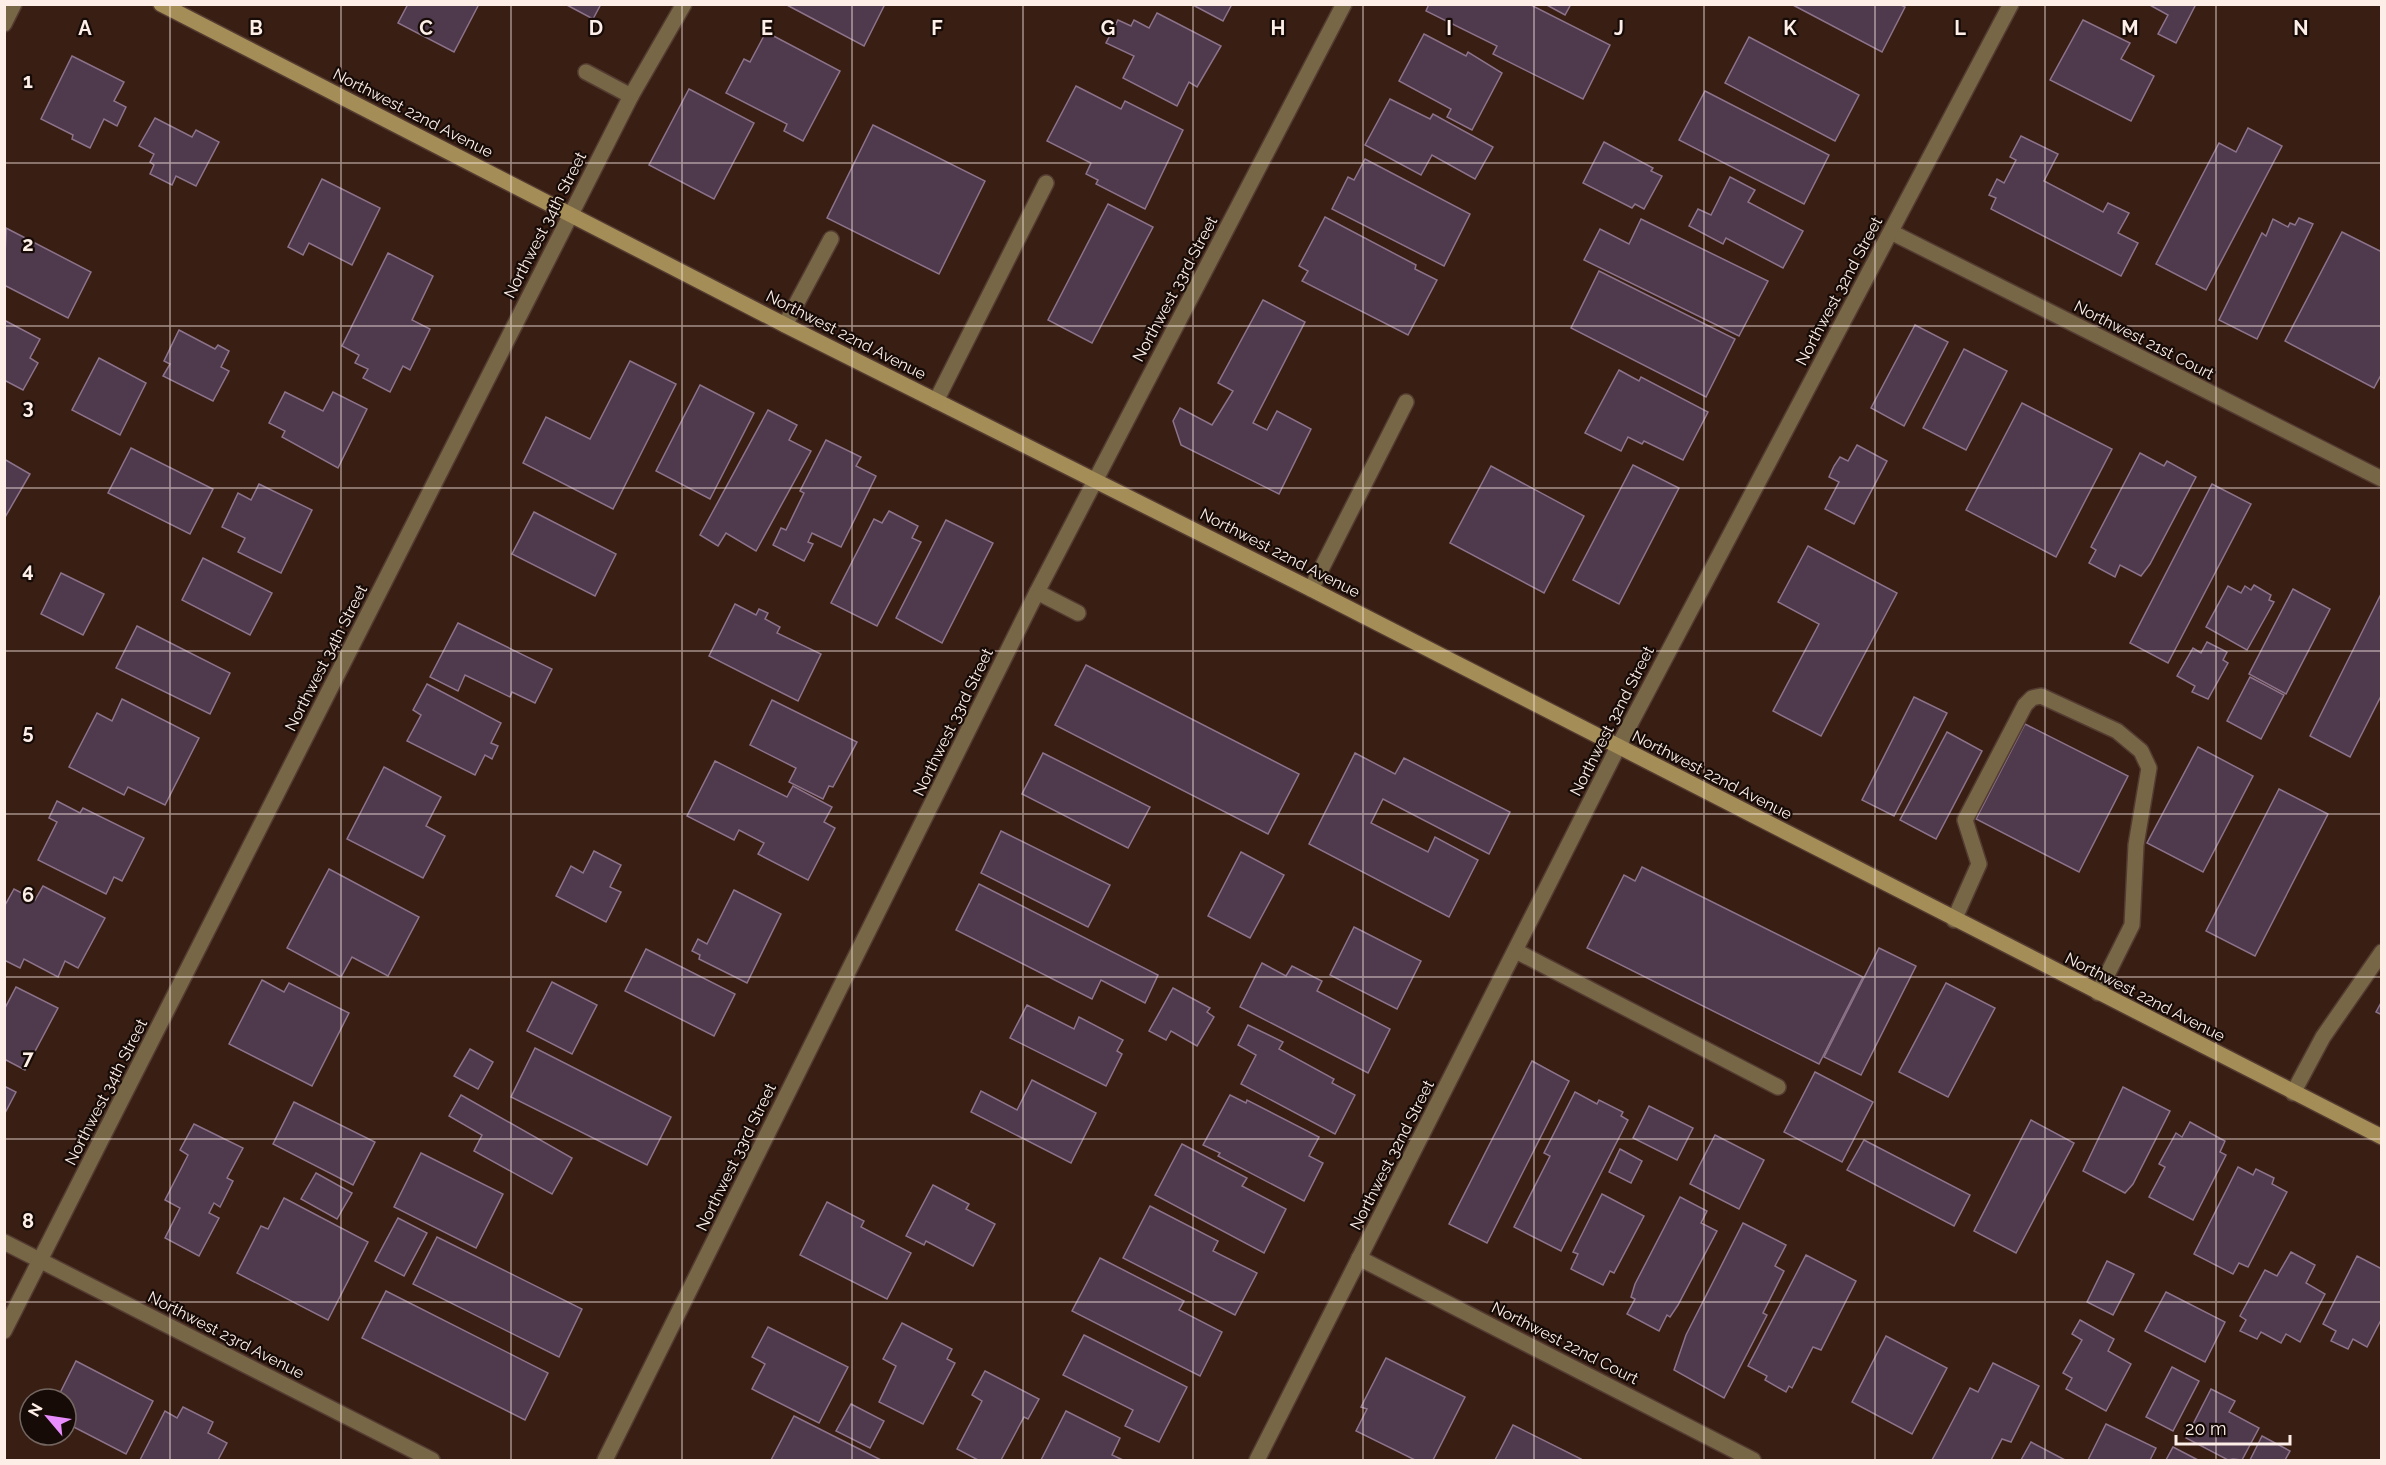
<svg xmlns="http://www.w3.org/2000/svg" width="2386" height="1465" viewBox="0 0 2386 1465" font-family="Raleway,sans-serif">
<rect width="100%" height="100%" fill="#381e13"/>
<!-- building -->
<g fill="#4f394d" stroke="#8c738a" stroke-width="1.5">
<path d="M408 4H479L454 52 398 23Z"/>
<path d="M565 4H601L593 19Z"/>
<path d="M785 4H885L864 46Z"/>
<path d="M1191 4H1232L1223 21Z"/>
<path d="M1429 4H1529L1610 45 1583 99 1493 54 1497 46 1426 11Z"/>
<path d="M1545 4H1571L1565 15Z"/>
<path d="M1791 4H1899L1905 7 1882 52Z"/>
<path d="M2148 4H2196L2176 43 2158 34 2168 15Z"/>
<path d="M1157 13 1221 46 1197 87 1189 82 1177 106 1123 78 1134 56 1106 43 1118 20 1131 26 1134 20 1149 28Z"/>
<path d="M2083 20 2130 43 2121 59 2154 76 2131 121 2050 80Z"/>
<path d="M766 32 840 71 803 141 784 131 787 124 726 93 744 59 750 62Z"/>
<path d="M1424 34 1466 56 1468 52 1502 73 1472 130 1447 117 1451 109 1399 81Z"/>
<path d="M1749 37 1859 95 1835 141 1725 83Z"/>
<path d="M72 56 124 82 114 101 126 107 117 126 104 119 90 148 72 139 73 135 41 119Z"/>
<path d="M1076 86 1121 109 1125 101 1183 130 1145 209 1096 184 1098 180 1086 174 1091 163 1047 141Z"/>
<path d="M689 89 754 123 714 199 649 165Z"/>
<path d="M1705 91 1829 155 1804 204 1679 140Z"/>
<path d="M1390 99 1430 119 1433 114 1493 147 1475 179 1432 155 1421 175 1365 145Z"/>
<path d="M155 118 192 137 196 130 219 142 196 186 176 176 172 185 150 174 154 165 150 162 154 154 139 146Z"/>
<path d="M873 125 985 181 939 274 827 218Z"/>
<path d="M2248 128 2282 146 2206 290 2156 264 2219 143 2236 152Z"/>
<path d="M2021 136 2058 154 2044 181 2103 212 2108 203 2129 213 2118 233 2138 243 2121 276 1991 209 1996 198 1989 195 1997 179 2004 183 2016 160 2010 157Z"/>
<path d="M1604 142 1653 168 1651 171 1662 176 1644 209 1635 204 1632 208 1583 183Z"/>
<path d="M1365 159 1470 214 1444 266 1332 209 1348 177 1354 180Z"/>
<path d="M1730 177 1755 190 1748 202 1803 231 1783 268 1726 238 1723 244 1689 226 1698 209 1711 215Z"/>
<path d="M322 179 380 208 352 265 309 243 303 255 288 247Z"/>
<path d="M1108 204 1153 227 1092 343 1048 320Z"/>
<path d="M1325 217 1416 265 1415 269 1437 280 1408 335 1302 281 1308 271 1299 266Z"/>
<path d="M2299 218 2313 224 2257 339 2219 320 2262 233 2266 236 2273 219 2288 227 2290 223 2295 225Z"/>
<path d="M1641 219 1768 281 1739 336 1584 260 1600 229 1629 244Z"/>
<path d="M6 228 91 272 68 318 4 285Z"/>
<path d="M2342 232 2382 252V373L2374 388 2285 341Z"/>
<path d="M388 253 433 276 412 320 430 329 410 370 403 366 390 392 363 378 368 369 355 363 359 355 342 346Z"/>
<path d="M1599 271 1735 339 1706 397 1571 328Z"/>
<path d="M1263 300 1305 322 1253 423 1267 430 1277 411 1311 429 1279 494 1181 445 1173 421 1180 408 1212 425 1233 391 1218 383Z"/>
<path d="M4 320 40 339 30 358 38 363 23 390 4 380Z"/>
<path d="M1915 325 1948 342 1904 426 1871 408Z"/>
<path d="M179 330 215 349 218 345 229 351 221 367 229 371 213 401 163 376 170 364 164 361Z"/>
<path d="M1964 349 2007 371 1966 450 1923 428Z"/>
<path d="M99 358 146 383 120 435 72 410Z"/>
<path d="M630 361 676 384 613 509 523 463 546 417 590 439Z"/>
<path d="M1619 370 1639 381 1641 377 1708 412 1683 460 1644 441 1642 444 1628 437 1621 451 1585 433Z"/>
<path d="M700 385 754 413 710 499 656 471Z"/>
<path d="M285 392 323 411 333 392 367 409 338 468 282 437 285 431 269 423Z"/>
<path d="M2022 403 2112 449 2056 557 1966 510Z"/>
<path d="M768 410 797 425 789 440 811 451 756 551 726 533 718 546 700 535Z"/>
<path d="M826 440 861 457 856 466 876 476 841 547 812 533 808 542 813 544 804 561 773 545 781 528 786 530 804 493 800 491Z"/>
<path d="M1857 445 1887 461 1854 524 1825 509 1839 482 1829 477 1834 466 1840 457 1848 461Z"/>
<path d="M131 448 213 489 190 534 108 493Z"/>
<path d="M2140 453 2164 466 2167 461 2196 477 2150 564 2141 576 2120 565 2115 577 2089 563 2096 550 2091 547Z"/>
<path d="M4 459 30 474 4 519Z"/>
<path d="M1633 465 1679 488 1619 604 1573 580Z"/>
<path d="M1491 466 1584 516 1544 593 1450 543Z"/>
<path d="M259 484 312 510 281 573 238 552 245 538 222 527 238 493 251 500Z"/>
<path d="M2212 484 2251 504 2168 663 2130 643Z"/>
<path d="M889 511 918 526 912 538 921 542 877 626 831 603 874 519 882 523Z"/>
<path d="M534 512 616 554 595 596 512 554Z"/>
<path d="M946 520 993 543 942 643 896 618Z"/>
<path d="M1808 546 1897 593 1821 736 1773 711 1819 624 1778 602Z"/>
<path d="M203 558 272 593 250 635 182 600Z"/>
<path d="M61 573 104 594 83 635 41 614Z"/>
<path d="M2254 585 2271 595 2269 600 2274 602 2247 650 2206 627 2228 586 2241 593 2245 586 2251 590Z"/>
<path d="M2293 589 2330 609 2286 694 2249 674Z"/>
<path d="M2382 592V694L2350 757 2310 736Z"/>
<path d="M735 604 756 615 759 609 768 613 765 619 780 627 777 633 821 654 798 701 709 656Z"/>
<path d="M458 623 552 669 535 703 512 692 510 697 465 675 458 691 430 677Z"/>
<path d="M137 626 230 673 210 714 116 668Z"/>
<path d="M2207 642 2227 652 2223 660 2228 663 2208 699 2192 692 2195 686 2177 676 2193 648 2201 653Z"/>
<path d="M1086 665 1299 774 1268 834 1055 725Z"/>
<path d="M2250 677 2284 695 2261 739 2227 721Z"/>
<path d="M427 684 501 723 491 743 498 746 492 759 485 755 475 775 407 741 421 715 413 710Z"/>
<path d="M1914 697 1947 713 1894 816 1862 800Z"/>
<path d="M122 699 199 738 165 805 128 787 124 795 69 767 97 713 112 721Z"/>
<path d="M772 700 857 742 833 787 829 786 823 799 789 782 796 768 750 745Z"/>
<path d="M2025 724 2128 776 2079 872 1976 819Z"/>
<path d="M1947 732 1982 751 1936 839 1900 820Z"/>
<path d="M2198 747 2253 776 2203 872 2147 843Z"/>
<path d="M1043 753 1150 807 1128 848 1022 794Z"/>
<path d="M1355 753 1395 774 1404 758 1510 812 1489 854 1383 799 1371 823 1428 852 1435 837 1478 860 1449 917 1309 844Z"/>
<path d="M715 761 787 797 793 786 832 807 824 822 835 828 808 880 758 854 764 843 739 830 734 840 687 816Z"/>
<path d="M384 767 441 797 426 826 445 836 423 878 347 839Z"/>
<path d="M2279 789 2328 814 2255 956 2206 931Z"/>
<path d="M57 801 80 813 83 808 144 838 122 881 114 877 106 894 38 860 57 822 49 818Z"/>
<path d="M1001 831 1110 885 1088 927 981 873Z"/>
<path d="M594 851 621 865 610 887 621 892 606 922 556 896 571 866 583 873Z"/>
<path d="M1241 852 1284 875 1250 938 1208 916Z"/>
<path d="M1642 867 1863 977 1819 1064 1587 948 1624 875 1635 881Z"/>
<path d="M329 869 419 917 388 976 352 957 341 977 287 948Z"/>
<path d="M979 884 1158 975 1145 1003 1101 980 1092 999 956 930Z"/>
<path d="M43 886 105 918 78 968 65 961 58 977 24 959 20 968 4 960V907L14 889 35 900Z"/>
<path d="M734 890 781 914 747 983 699 959 700 955 692 951 698 939 707 944Z"/>
<path d="M1354 927 1421 961 1397 1009 1330 975Z"/>
<path d="M1879 948 1916 966 1861 1075 1824 1057Z"/>
<path d="M646 949 735 994 714 1036 625 991Z"/>
<path d="M1262 963 1286 976 1292 966 1322 981 1317 991 1390 1029 1368 1073 1240 1007Z"/>
<path d="M262 980 284 992 289 983 349 1013 312 1086 229 1044Z"/>
<path d="M552 982 597 1005 572 1054 527 1031Z"/>
<path d="M1946 983 1995 1008 1948 1097 1899 1072Z"/>
<path d="M16 987 58 1008 25 1070 4 1059V1010Z"/>
<path d="M1173 988 1210 1008 1207 1012 1214 1017 1197 1046 1171 1031 1166 1040 1149 1031Z"/>
<path d="M2382 1001V1015L2376 1012Z"/>
<path d="M1027 1005 1074 1029 1079 1017 1123 1040 1117 1051 1122 1054 1106 1086 1010 1038Z"/>
<path d="M1248 1025 1283 1042 1279 1049 1334 1079 1332 1083 1355 1095 1335 1134 1241 1084 1256 1055 1238 1045Z"/>
<path d="M535 1048 671 1117 647 1165 511 1097Z"/>
<path d="M470 1049 493 1062 478 1089 454 1076Z"/>
<path d="M1532 1061 1569 1081 1487 1243 1449 1224Z"/>
<path d="M1815 1072 1873 1102 1842 1162 1784 1132Z"/>
<path d="M1032 1080 1096 1113 1071 1163 971 1112 981 1091 1017 1110Z"/>
<path d="M4 1086 16 1092 4 1115Z"/>
<path d="M2123 1087 2170 1111 2133 1184 2125 1193 2083 1171Z"/>
<path d="M1575 1092 1597 1104 1599 1100 1623 1112 1621 1116 1628 1120 1561 1251 1514 1227 1550 1156 1544 1153Z"/>
<path d="M461 1095 572 1158 552 1194 474 1151 482 1135 449 1116Z"/>
<path d="M1230 1095 1246 1103 1247 1100 1319 1137 1309 1156 1323 1163 1304 1201 1218 1156 1220 1153 1203 1145Z"/>
<path d="M294 1102 375 1142 353 1185 273 1144Z"/>
<path d="M1649 1106 1693 1128 1677 1160 1633 1138Z"/>
<path d="M2031 1120 2074 1143 2016 1253 1974 1231Z"/>
<path d="M2190 1122 2225 1141 2220 1152 2226 1155 2193 1220 2149 1197 2165 1167 2159 1164 2176 1133 2182 1137Z"/>
<path d="M194 1124 243 1148 227 1178 233 1181 220 1207 214 1203 209 1213 219 1218 199 1256 165 1238 180 1208 165 1200 188 1155 180 1150Z"/>
<path d="M1715 1135 1764 1160 1739 1209 1690 1184Z"/>
<path d="M1864 1140 1970 1195 1954 1226 1847 1170Z"/>
<path d="M1182 1144 1247 1178 1242 1186 1286 1209 1264 1253 1155 1195Z"/>
<path d="M1620 1149 1642 1161 1631 1183 1609 1172Z"/>
<path d="M421 1153 503 1194 476 1248 394 1207Z"/>
<path d="M2238 1167 2253 1175 2256 1169 2274 1178 2272 1184 2287 1192 2248 1267 2239 1263 2233 1274 2194 1254Z"/>
<path d="M316 1173 352 1193 337 1219 301 1199Z"/>
<path d="M933 1185 969 1204 966 1209 995 1224 973 1266 926 1241 924 1245 906 1236Z"/>
<path d="M1602 1194 1644 1216 1614 1273 1610 1271 1603 1285 1571 1269 1578 1254 1573 1252Z"/>
<path d="M1680 1197 1707 1211 1701 1223 1717 1231 1678 1305 1670 1317 1667 1315 1659 1331 1627 1314 1635 1299 1631 1297 1635 1284Z"/>
<path d="M284 1198 368 1242 328 1320 237 1273 261 1226 268 1229Z"/>
<path d="M827 1202 864 1221 861 1227 911 1253 887 1299 800 1255Z"/>
<path d="M1150 1206 1218 1241 1213 1251 1257 1273 1235 1315 1123 1258Z"/>
<path d="M398 1218 427 1233 404 1276 375 1261Z"/>
<path d="M1743 1223 1786 1245 1775 1266 1784 1271 1763 1313 1767 1315 1724 1398 1674 1370 1686 1335Z"/>
<path d="M437 1237 582 1309 559 1357 413 1284Z"/>
<path d="M2291 1252 2315 1265 2306 1283 2325 1294 2300 1342 2286 1334 2281 1343 2261 1332 2257 1339 2240 1331 2246 1320 2240 1316 2265 1270 2277 1276Z"/>
<path d="M1806 1255 1856 1281 1821 1350 1813 1347 1792 1388 1789 1386 1786 1392 1765 1380 1767 1376 1748 1366Z"/>
<path d="M2357 1256 2382 1269V1318L2367 1347 2353 1339 2348 1349 2331 1341 2336 1331 2323 1324Z"/>
<path d="M1100 1258 1184 1301 1179 1310 1222 1332 1200 1376 1072 1311Z"/>
<path d="M2107 1261 2134 1274 2113 1315 2087 1302Z"/>
<path d="M386 1291 548 1373 525 1420 362 1338Z"/>
<path d="M2166 1292 2225 1322 2205 1362 2145 1331Z"/>
<path d="M2080 1320 2114 1339 2108 1351 2131 1364 2106 1411 2066 1389 2072 1378 2063 1373 2082 1340 2072 1334Z"/>
<path d="M902 1323 952 1349 947 1359 955 1363 923 1424 879 1402 896 1366 883 1359Z"/>
<path d="M768 1327 848 1367 819 1423 752 1389 765 1364 752 1357Z"/>
<path d="M1084 1335 1187 1387 1159 1442 1125 1426 1133 1410 1063 1375Z"/>
<path d="M1886 1336 1947 1368 1912 1434 1852 1402Z"/>
<path d="M1386 1358 1465 1397 1433 1460H1415L1356 1431 1367 1409 1361 1407Z"/>
<path d="M76 1361 153 1401 126 1454 66 1423V1399H57Z"/>
<path d="M1993 1363 2039 1386 2011 1442 2002 1439 1991 1460H1932L1970 1388 1978 1392Z"/>
<path d="M2172 1367 2199 1381 2173 1431 2146 1417Z"/>
<path d="M985 1371 1039 1399 1028 1419 1024 1417 1001 1460H978L957 1449 982 1401 972 1395Z"/>
<path d="M2211 1389 2235 1401 2229 1412 2259 1428 2242 1460 2233 1459 2228 1460 2186 1438Z"/>
<path d="M851 1404 884 1421 870 1448 836 1431Z"/>
<path d="M183 1407 213 1422 208 1433 227 1443 218 1460H140L165 1411 177 1418Z"/>
<path d="M1066 1411 1120 1438 1112 1455 1123 1460H1041Z"/>
<path d="M794 1416 881 1460H771Z"/>
<path d="M2106 1424 2156 1448 2150 1460H2088Z"/>
<path d="M1513 1425 1581 1459 1580 1460H1495Z"/>
<path d="M2262 1436 2290 1451 2285 1460H2250Z"/>
<path d="M2031 1442 2065 1460H2021Z"/>
<path d="M2173 1447 2198 1460H2166Z"/>
</g>
<g fill="none" stroke-linecap="round" stroke-linejoin="round">
<!-- service casing -->
<g stroke="#543b31" stroke-width="18">
<g id="service">
<path d="M586 72 631 96"/>
<path d="M785 325 831 239"/>
<path d="M936 401 1046 183"/>
<path d="M1311 589 1406 402"/>
<path d="M1037 592 1078 613"/>
<path d="M1954 920 1979 864 1965 820 2025 705 2032 698 2041 696 2117 731 2141 751 2149 768 2136 845 2132 925 2098 993"/>
<path d="M1516 951 1778 1087"/>
<path d="M2293 1093 2323 1037 2382 952"/>
</g>
</g>
<!-- minor casing -->
<g stroke="#543b31" stroke-width="18">
<g id="minor">
<path d="M4 24 14 4"/>
<path d="M1891 232 2382 479"/>
<path d="M4 1242 432 1460"/>
<path d="M1359 1258 1753 1460"/>
<path d="M4 1331 631 96 684 4"/>
<path d="M605 1460 1037 592 1344 4"/>
<path d="M1257 1460 1618 747 2011 4"/>
</g>
</g>
<!-- secondary casing -->
<g stroke="#543b31" stroke-width="18">
<path id="secondary" d="M161 4 785 325 1311 589 2382 1137"/>
</g>
<!-- service -->
<use href="#service" stroke="#776747" stroke-width="15"/>
<!-- minor -->
<use href="#minor" stroke="#776747" stroke-width="15"/>
<!-- secondary -->
<use href="#secondary" stroke="#a58d57" stroke-width="15"/>
</g>
<!-- grid -->
<path fill="none" stroke="#fdeee8" stroke-width="1.5" stroke-opacity="0.55" d="M170 4V1460M341 4V1460M511 4V1460M682 4V1460M852 4V1460M1023 4V1460M1193 4V1460M1363 4V1460M1534 4V1460M1704 4V1460M1875 4V1460M2045 4V1460M2216 4V1460M4 163H2382M4 326H2382M4 488H2382M4 651H2382M4 814H2382M4 977H2382M4 1139H2382M4 1302H2382"/>
<g text-anchor="middle" dominant-baseline="central" stroke-width="4.5" stroke-linejoin="round" paint-order="stroke">
<!-- street labels -->
<g font-size="16" fill="#fdeee8" stroke="#170b07">
<text transform="translate(413 113) rotate(27)">Northwest 22nd Avenue</text>
<text transform="translate(545 225) rotate(-63)">Northwest 34th Street</text>
<text transform="translate(1175 289) rotate(-62)">Northwest 33rd Street</text>
<text transform="translate(1839 291) rotate(-62)">Northwest 32nd Street</text>
<text transform="translate(846 335) rotate(27)">Northwest 22nd Avenue</text>
<text transform="translate(2144 340) rotate(27)">Northwest 21st Court</text>
<text transform="translate(1280 553) rotate(27)">Northwest 22nd Avenue</text>
<text transform="translate(326 658) rotate(-63)">Northwest 34th Street</text>
<text transform="translate(1612 721) rotate(-63)">Northwest 32nd Street</text>
<text transform="translate(953 722) rotate(-64)">Northwest 33rd Street</text>
<text transform="translate(1712 775) rotate(27)">Northwest 22nd Avenue</text>
<text transform="translate(2145 997) rotate(27)">Northwest 22nd Avenue</text>
<text transform="translate(106 1092) rotate(-63)">Northwest 34th Street</text>
<text transform="translate(1392 1155) rotate(-63)">Northwest 32nd Street</text>
<text transform="translate(736 1157) rotate(-64)">Northwest 33rd Street</text>
<text transform="translate(226 1335) rotate(27)">Northwest 23rd Avenue</text>
<text transform="translate(1565 1343) rotate(27)">Northwest 22nd Court</text>
</g>
</g>
<g font-size="20" text-anchor="middle" font-weight="bold" fill="#fdeee8" stroke="#170b07" stroke-width="4.5" stroke-linejoin="round" paint-order="stroke">
<text x="85" y="35">A</text>
<text x="256" y="35">B</text>
<text x="426" y="35">C</text>
<text x="596" y="35">D</text>
<text x="767" y="35">E</text>
<text x="937" y="35">F</text>
<text x="1108" y="35">G</text>
<text x="1278" y="35">H</text>
<text x="1449" y="35">I</text>
<text x="1619" y="35">J</text>
<text x="1790" y="35">K</text>
<text x="1960" y="35">L</text>
<text x="2130" y="35">M</text>
<text x="2301" y="35">N</text>
<text x="28" y="88">1</text>
<text x="28" y="251">2</text>
<text x="28" y="414">3</text>
<text x="28" y="577">4</text>
<text x="28" y="739">5</text>
<text x="28" y="902">6</text>
<text x="28" y="1065">7</text>
<text x="28" y="1228">8</text>
</g>
<!-- border -->
<rect width="2386" height="1465" fill="none" stroke="#fdeee8" stroke-width="12"/>
<!-- north arrow -->
<g transform="translate(48 1417) rotate(299)"><circle r="28" fill="#170b07" stroke="#736661" stroke-width="1.5"/>
<path d="M0-4.5L10 22L0 15L-10 22Z" fill="#e98dfe"/>
<text y="-9" font-size="16" font-weight="bold" text-anchor="middle" fill="#fdeee8">N</text>
</g>
<!-- scale -->
<path d="M2176 1435v9h114v-9" fill="none" stroke="#fdeee8" stroke-width="3"/>
<text x="2185" y="1435" font-size="18" fill="#fdeee8" stroke="#170b07" stroke-width="4.5" paint-order="stroke">20 m</text>
</svg>
